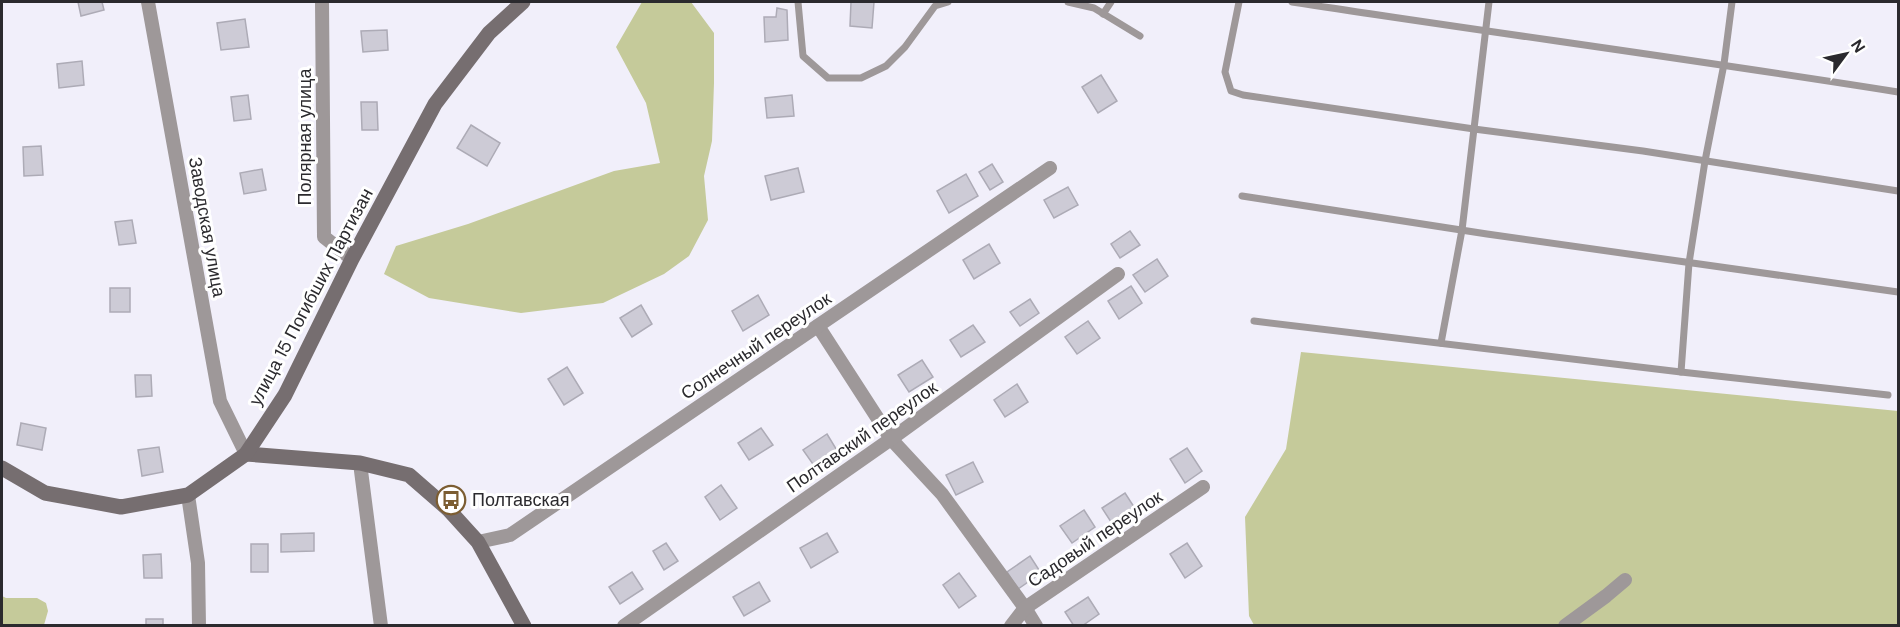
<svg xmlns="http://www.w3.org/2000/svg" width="1900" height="627" viewBox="0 0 1900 627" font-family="'DM Sans',sans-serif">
<rect width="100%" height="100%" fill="#f1effa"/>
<!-- green -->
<g fill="#c5ca9a">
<path d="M642 2H691L714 33V83L712 141 704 176 708 220 689 256 664 274 603 303 521 313 429 298 384 274 396 246 468 224 614 171 660 163 646 103 616 47Z"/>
<path d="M1301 352 1898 411V625H1254L1249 616 1245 517 1286 449Z"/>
<path d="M2 596 6 598H37L46 603 48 611 44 625H2Z"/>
</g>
<!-- building -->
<g fill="#cdcbd6" stroke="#adabb6" stroke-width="1.5">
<path d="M78 2H102L104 10 81 16Z"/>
<path d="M851 2H874L872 28 850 26Z"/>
<path d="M777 8 787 10 788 40 765 42 764 17H776Z"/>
<path d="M245 19 249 47 221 50 217 23Z"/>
<path d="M387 30 388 50 363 52 361 31Z"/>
<path d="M82 61 84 85 59 88 57 64Z"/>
<path d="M1101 75 1117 101 1098 113 1082 87Z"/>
<path d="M248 95 251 119 234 121 231 97Z"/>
<path d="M792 95 794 116 767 118 765 98Z"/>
<path d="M361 102H377L378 130H362Z"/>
<path d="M471 125 500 143 487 166 457 148Z"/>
<path d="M41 146 43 175 24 176 23 147Z"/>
<path d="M992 164 1003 182 990 190 979 172Z"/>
<path d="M798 168 804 192 771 200 765 176Z"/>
<path d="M262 169 266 190 244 194 240 173Z"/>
<path d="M966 174 978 196 949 213 937 191Z"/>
<path d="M1068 187 1078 205 1054 218 1044 200Z"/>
<path d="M132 220 136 243 119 245 115 222Z"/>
<path d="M1130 231 1140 245 1120 258 1111 244Z"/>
<path d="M989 244 1000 263 974 279 963 260Z"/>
<path d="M1157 259 1168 276 1145 292 1133 275Z"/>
<path d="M1131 286 1142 303 1119 319 1108 301Z"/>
<rect x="110" y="288" width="20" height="24"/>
<path d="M758 295 769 315 743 331 732 311Z"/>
<path d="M1030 299 1039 313 1020 326 1010 312Z"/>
<path d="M641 305 652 324 632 337 620 318Z"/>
<path d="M1088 321 1100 338 1077 354 1065 337Z"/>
<path d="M973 325 985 342 961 357 950 340Z"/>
<path d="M922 360 933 377 909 392 898 375Z"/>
<path d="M567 367 583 393 564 405 548 379Z"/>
<path d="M135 375H151L152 396 136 397Z"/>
<path d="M1017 384 1028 402 1005 417 994 400Z"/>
<path d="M21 423 46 428 42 450 17 445Z"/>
<path d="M761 428 773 445 749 460 738 443Z"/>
<path d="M827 434 838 452 815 467 803 450Z"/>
<path d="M159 447 163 472 142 476 138 450Z"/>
<path d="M1187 448 1202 471 1185 483 1170 459Z"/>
<path d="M973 462 983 482 956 495 946 475Z"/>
<path d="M721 485 737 508 720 520 705 497Z"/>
<path d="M1125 493 1136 510 1113 525 1102 508Z"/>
<path d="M1084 510 1095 527 1072 543 1060 526Z"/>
<path d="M314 533V551L281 552V534Z"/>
<path d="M827 533 838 552 811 568 800 548Z"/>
<path d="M666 543 678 561 664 570 653 551Z"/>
<path d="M1187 543 1202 566 1185 578 1170 554Z"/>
<rect x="251" y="544" width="17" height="28"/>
<path d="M161 554 162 578H144L143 555Z"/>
<path d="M1030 556 1041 573 1018 589 1007 572Z"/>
<path d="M632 572 643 589 620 604 609 587Z"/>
<path d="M959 573 976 596 959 608 943 585Z"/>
<path d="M759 582 770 601 744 616 733 597Z"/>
<path d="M1088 597 1099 614 1082 626H1074L1065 612Z"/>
<rect x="146" y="619" width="17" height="7"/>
</g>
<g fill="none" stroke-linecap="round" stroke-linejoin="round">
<!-- lane -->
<g stroke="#9e9899" stroke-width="7">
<path d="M798 2 803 56 828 78H861L886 66 905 47 935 6 948 2"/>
<path d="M1068 2 1094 8 1140 36"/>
<path d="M1239 2 1225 72 1231 91 1243 95 1474 129 1643 151 1898 191"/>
<path d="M1292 2C1494 33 1697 60 1898 92"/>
<path d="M1103 14 1111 2"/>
<path d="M1242 196 1487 234 1898 292"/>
<path d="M1254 321 1681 372 1888 395"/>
<path d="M1441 343 1462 230 1489 2"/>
<path d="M1681 372 1689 263 1705 161 1724 64 1732 2"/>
</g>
<!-- street -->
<g stroke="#9e9899" stroke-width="14">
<path d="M148 2 220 401 246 454"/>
<path d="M322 2 324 237 352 259"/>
<path d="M818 326 891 439 942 494 1025 608 1036 626"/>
<path d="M360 463 381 626"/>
<path d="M188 495 198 563 199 626"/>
<path d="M478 542 510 535 1050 168"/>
<path d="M624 626 891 439 1118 274"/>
<path d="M1011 626 1025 608 1203 487"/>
<path d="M1565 626 1606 596 1625 580"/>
</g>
<!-- secondary -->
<g stroke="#766e70" stroke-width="15">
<path d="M246 454 360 463 409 475 448 509 478 542 524 626"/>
<path d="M2 468 45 493 121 507 188 495 246 454 285 395 352 259 435 104 489 33 523 2"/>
</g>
</g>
<!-- icons -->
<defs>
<g id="bus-ring" transform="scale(1.5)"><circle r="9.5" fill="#fff" stroke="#7c5d32" stroke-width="1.5"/><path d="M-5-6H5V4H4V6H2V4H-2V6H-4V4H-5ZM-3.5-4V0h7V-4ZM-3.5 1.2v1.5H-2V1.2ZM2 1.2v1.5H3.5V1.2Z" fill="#7c5d32"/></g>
</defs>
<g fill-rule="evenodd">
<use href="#bus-ring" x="451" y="500"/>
</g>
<g text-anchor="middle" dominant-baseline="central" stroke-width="6" stroke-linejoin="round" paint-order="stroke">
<!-- street labels -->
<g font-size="18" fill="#2b2a2e" stroke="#fff">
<text transform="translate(305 137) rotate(-90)">Полярная улица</text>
<text transform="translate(207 227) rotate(80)">Заводская улица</text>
<text transform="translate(311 297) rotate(-62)">улица 15 Погибших Партизан</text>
<text transform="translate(756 346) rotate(-34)">Солнечный переулок</text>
<text transform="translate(862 437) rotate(-35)">Полтавский переулок</text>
<text transform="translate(1095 539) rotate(-34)">Садовый переулок</text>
</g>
<!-- poi labels -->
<g font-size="18" fill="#2b2a2e" stroke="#fff" text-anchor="start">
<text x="472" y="500">Полтавская</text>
</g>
</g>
<!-- border -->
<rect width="1900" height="627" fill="none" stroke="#2b2a2e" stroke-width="6"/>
<!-- north arrow -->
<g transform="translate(1846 54) rotate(57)" stroke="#ffffff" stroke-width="4.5" paint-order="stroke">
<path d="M0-4.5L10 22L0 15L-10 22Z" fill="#2b2a2e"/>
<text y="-9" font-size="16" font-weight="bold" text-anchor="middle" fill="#2b2a2e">N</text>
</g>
</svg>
